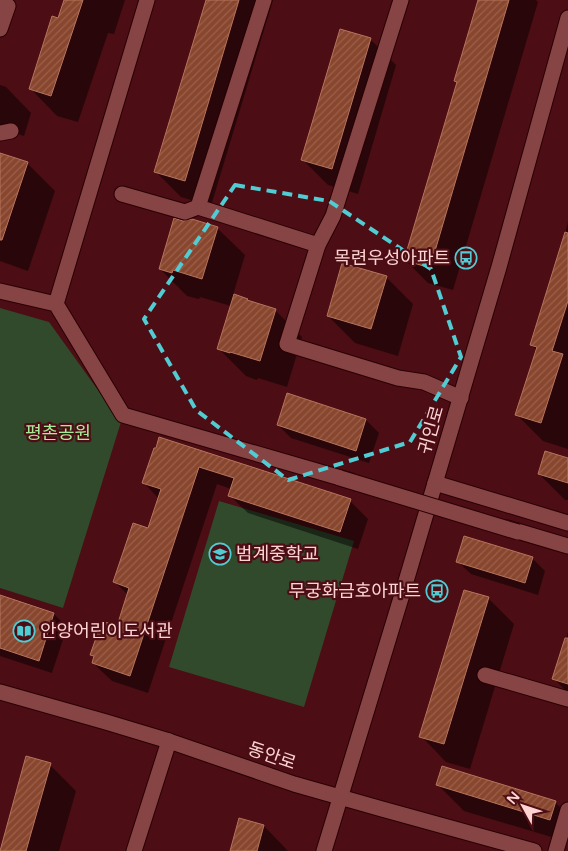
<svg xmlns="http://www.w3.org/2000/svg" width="568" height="851" viewBox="0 0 568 851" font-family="'Varela Round','Noto Sans KR',sans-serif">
<defs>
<pattern id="building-hatch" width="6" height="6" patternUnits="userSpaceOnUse" patternTransform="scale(1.25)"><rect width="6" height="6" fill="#88462e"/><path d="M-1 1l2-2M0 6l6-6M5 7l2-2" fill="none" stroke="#9a604b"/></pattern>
</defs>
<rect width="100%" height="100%" fill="#4c0d14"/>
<!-- green -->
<g fill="#314a2c">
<path d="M0 308 49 322 121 422 63 608 0 588Z"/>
<path d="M219 501 354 541 304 707 169 667Z"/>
</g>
<!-- shadow -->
<g fill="#0007">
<path d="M66 0H125L114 34 108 33 78 122 57 116 30 88 59 19Z"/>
<path d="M207 0H273L211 206 181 197 155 171Z"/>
<path d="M480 0H536L538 2 453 290 428 283 405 260 458 82Z"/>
<path d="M370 39 396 65 358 194 328 185 302 159Z"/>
<path d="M0 85 6 87 31 113 24 136 0 128Z"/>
<path d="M0 155 27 163 55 191 28 271 0 261Z"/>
<path d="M568 222V449L543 441 517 415 537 350 531 345 557 263Z"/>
<path d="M217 228 245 255 233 295 247 300 250 303 275 310 302 337 287 387 258 378 257 380 246 376 219 349 231 306 200 297 199 299 187 296 160 269Z"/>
<path d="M386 277 413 304 398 356 355 343 328 316Z"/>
<path d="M366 420 379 433 369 463 291 438 278 425Z"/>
<path d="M154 449 350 501 368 519 358 549 248 513 229 495 231 489 217 484 148 693 112 681 93 663 95 658 92 655 118 627 128 595 115 582 149 530 159 499 144 483Z"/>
<path d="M568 459V500H565L539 474Z"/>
<path d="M532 558 545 571 538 595 471 574 457 561Z"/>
<path d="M0 597 54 614 67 627 52 673 0 656Z"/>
<path d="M488 598 514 624 470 769 446 762 421 736Z"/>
<path d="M568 632V693L554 679Z"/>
<path d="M50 765 76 791 59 851H0Z"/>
<path d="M438 785 555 802 568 815V842L464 811Z"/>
<path d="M264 826 288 851H231Z"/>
</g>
<!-- building -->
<g fill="url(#building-hatch)" stroke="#b7745c">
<path d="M64 0H83L51 96 29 89 52 16 58 18Z"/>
<path d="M206 0H239L185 181 154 172Z"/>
<path d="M478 0H509L430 268 404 260 457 82 454 81Z"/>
<path d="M340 29 371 38 332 169 301 160Z"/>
<path d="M0 153 28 162 2 240H0Z"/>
<path d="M174 218 183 221 192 219 218 227 202 279 173 270 172 273 159 269Z"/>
<path d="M565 232 568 233V301L552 351 563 354 541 423 515 415 537 347 530 345Z"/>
<path d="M342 263 387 276 371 329 327 316Z"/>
<path d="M234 294 248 299 247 300 276 309 260 361 230 352V353L217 349Z"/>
<path d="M287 393 366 419 356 451 277 425Z"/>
<path d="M159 437 351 499 340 532 228 496 234 478 199 467 130 676 92 663 94 656 90 655 102 621 117 626 129 588 113 582 133 523 148 528 161 489 142 483 154 448H156Z"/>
<path d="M545 451 568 458V483L538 474Z"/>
<path d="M464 536 533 557 525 583 456 562Z"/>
<path d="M464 590 489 597 444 744 419 737Z"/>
<path d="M0 595 54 613 39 661 0 648Z"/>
<path d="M565 638H568V684L552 679Z"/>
<path d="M26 756 51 763 26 851H0Z"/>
<path d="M442 766 556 801 550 820 436 785Z"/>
<path d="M239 818 264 825 257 851H230Z"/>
</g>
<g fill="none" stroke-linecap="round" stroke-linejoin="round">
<!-- minor casing -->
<g stroke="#290004" stroke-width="17">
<g id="minor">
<path d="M264 0 198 207 318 245"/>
<path d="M401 0 333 216 318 245 287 344 398 378 424 382 461 398"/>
<path d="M0 4 8 6 0 29"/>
<path d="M0 133 11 131"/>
<path d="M122 194 185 212 198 207"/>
<path d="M0 291 56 304 123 415 351 481"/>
<path d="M56 304 147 0"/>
<path d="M435 483 568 523"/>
<path d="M507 528 568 546"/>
<path d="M485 675 568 699"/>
<path d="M0 692 106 722 169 741 294 784 382 809 534 851"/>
<path d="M134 851 169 741"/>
<path d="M324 851 404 588 499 267 568 18"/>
<path d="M556 851 568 810"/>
</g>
</g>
<!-- minor -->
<use href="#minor" stroke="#874445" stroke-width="15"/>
<!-- minor-bridge casing -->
<g stroke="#290004" stroke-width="17" stroke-linecap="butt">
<path id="minor-bridge" d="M340 478 518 532"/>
</g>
<!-- minor-bridge -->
<use href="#minor-bridge" stroke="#874445" stroke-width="15"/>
</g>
<!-- marked area -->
<path fill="none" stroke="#51ccd3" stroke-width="4" stroke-dasharray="10 6" stroke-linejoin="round" d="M235 185 329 201 431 269 461 357 410 442 288 480 196 410 144 319Z"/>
<!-- icons -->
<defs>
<g id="bus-ring" transform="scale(1.125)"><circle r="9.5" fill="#4c0d14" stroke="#51ccd3" stroke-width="1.5"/><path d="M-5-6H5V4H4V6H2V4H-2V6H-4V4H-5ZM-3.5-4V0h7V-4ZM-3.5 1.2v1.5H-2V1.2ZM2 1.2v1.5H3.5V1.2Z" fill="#51ccd3"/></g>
<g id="school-ring" transform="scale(1.125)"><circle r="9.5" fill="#4c0d14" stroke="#51ccd3" stroke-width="1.5"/><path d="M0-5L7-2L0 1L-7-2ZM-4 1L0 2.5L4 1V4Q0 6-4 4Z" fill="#51ccd3"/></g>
<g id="library-ring" transform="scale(1.125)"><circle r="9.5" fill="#4c0d14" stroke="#51ccd3" stroke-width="1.5"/><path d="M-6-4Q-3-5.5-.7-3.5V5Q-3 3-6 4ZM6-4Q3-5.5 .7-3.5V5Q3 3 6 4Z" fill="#51ccd3"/></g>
</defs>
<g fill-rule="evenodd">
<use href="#bus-ring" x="466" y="258"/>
<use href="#school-ring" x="220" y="554"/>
<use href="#bus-ring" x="437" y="591"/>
<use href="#library-ring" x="24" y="631"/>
</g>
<g text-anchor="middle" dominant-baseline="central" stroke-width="4.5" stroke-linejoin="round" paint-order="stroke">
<!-- poi labels -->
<g font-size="18" fill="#fdd4d2" stroke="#4c0d14" text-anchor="end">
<text x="450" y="258">목련우성아파트</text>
<text x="236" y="554" text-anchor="start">범계중학교</text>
<text x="421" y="591">무궁화금호아파트</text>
<text x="40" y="631" text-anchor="start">안양어린이도서관</text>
</g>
<!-- street labels -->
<g font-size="18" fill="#fdd4d2" stroke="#4c0d14">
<text transform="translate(431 430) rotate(-74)">귀인로</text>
<text transform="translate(272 756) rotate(19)">동안로</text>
</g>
<!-- park labels -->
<g font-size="18" fill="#a9eb9b" stroke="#4c0d14">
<text x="58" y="433">평촌공원</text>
</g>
</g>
<!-- north arrow -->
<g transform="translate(523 806) rotate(310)" stroke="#4c0d14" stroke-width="4" paint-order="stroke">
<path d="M0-4L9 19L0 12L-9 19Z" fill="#fdd4d2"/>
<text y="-8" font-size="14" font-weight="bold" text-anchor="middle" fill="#fdd4d2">N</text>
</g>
</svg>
